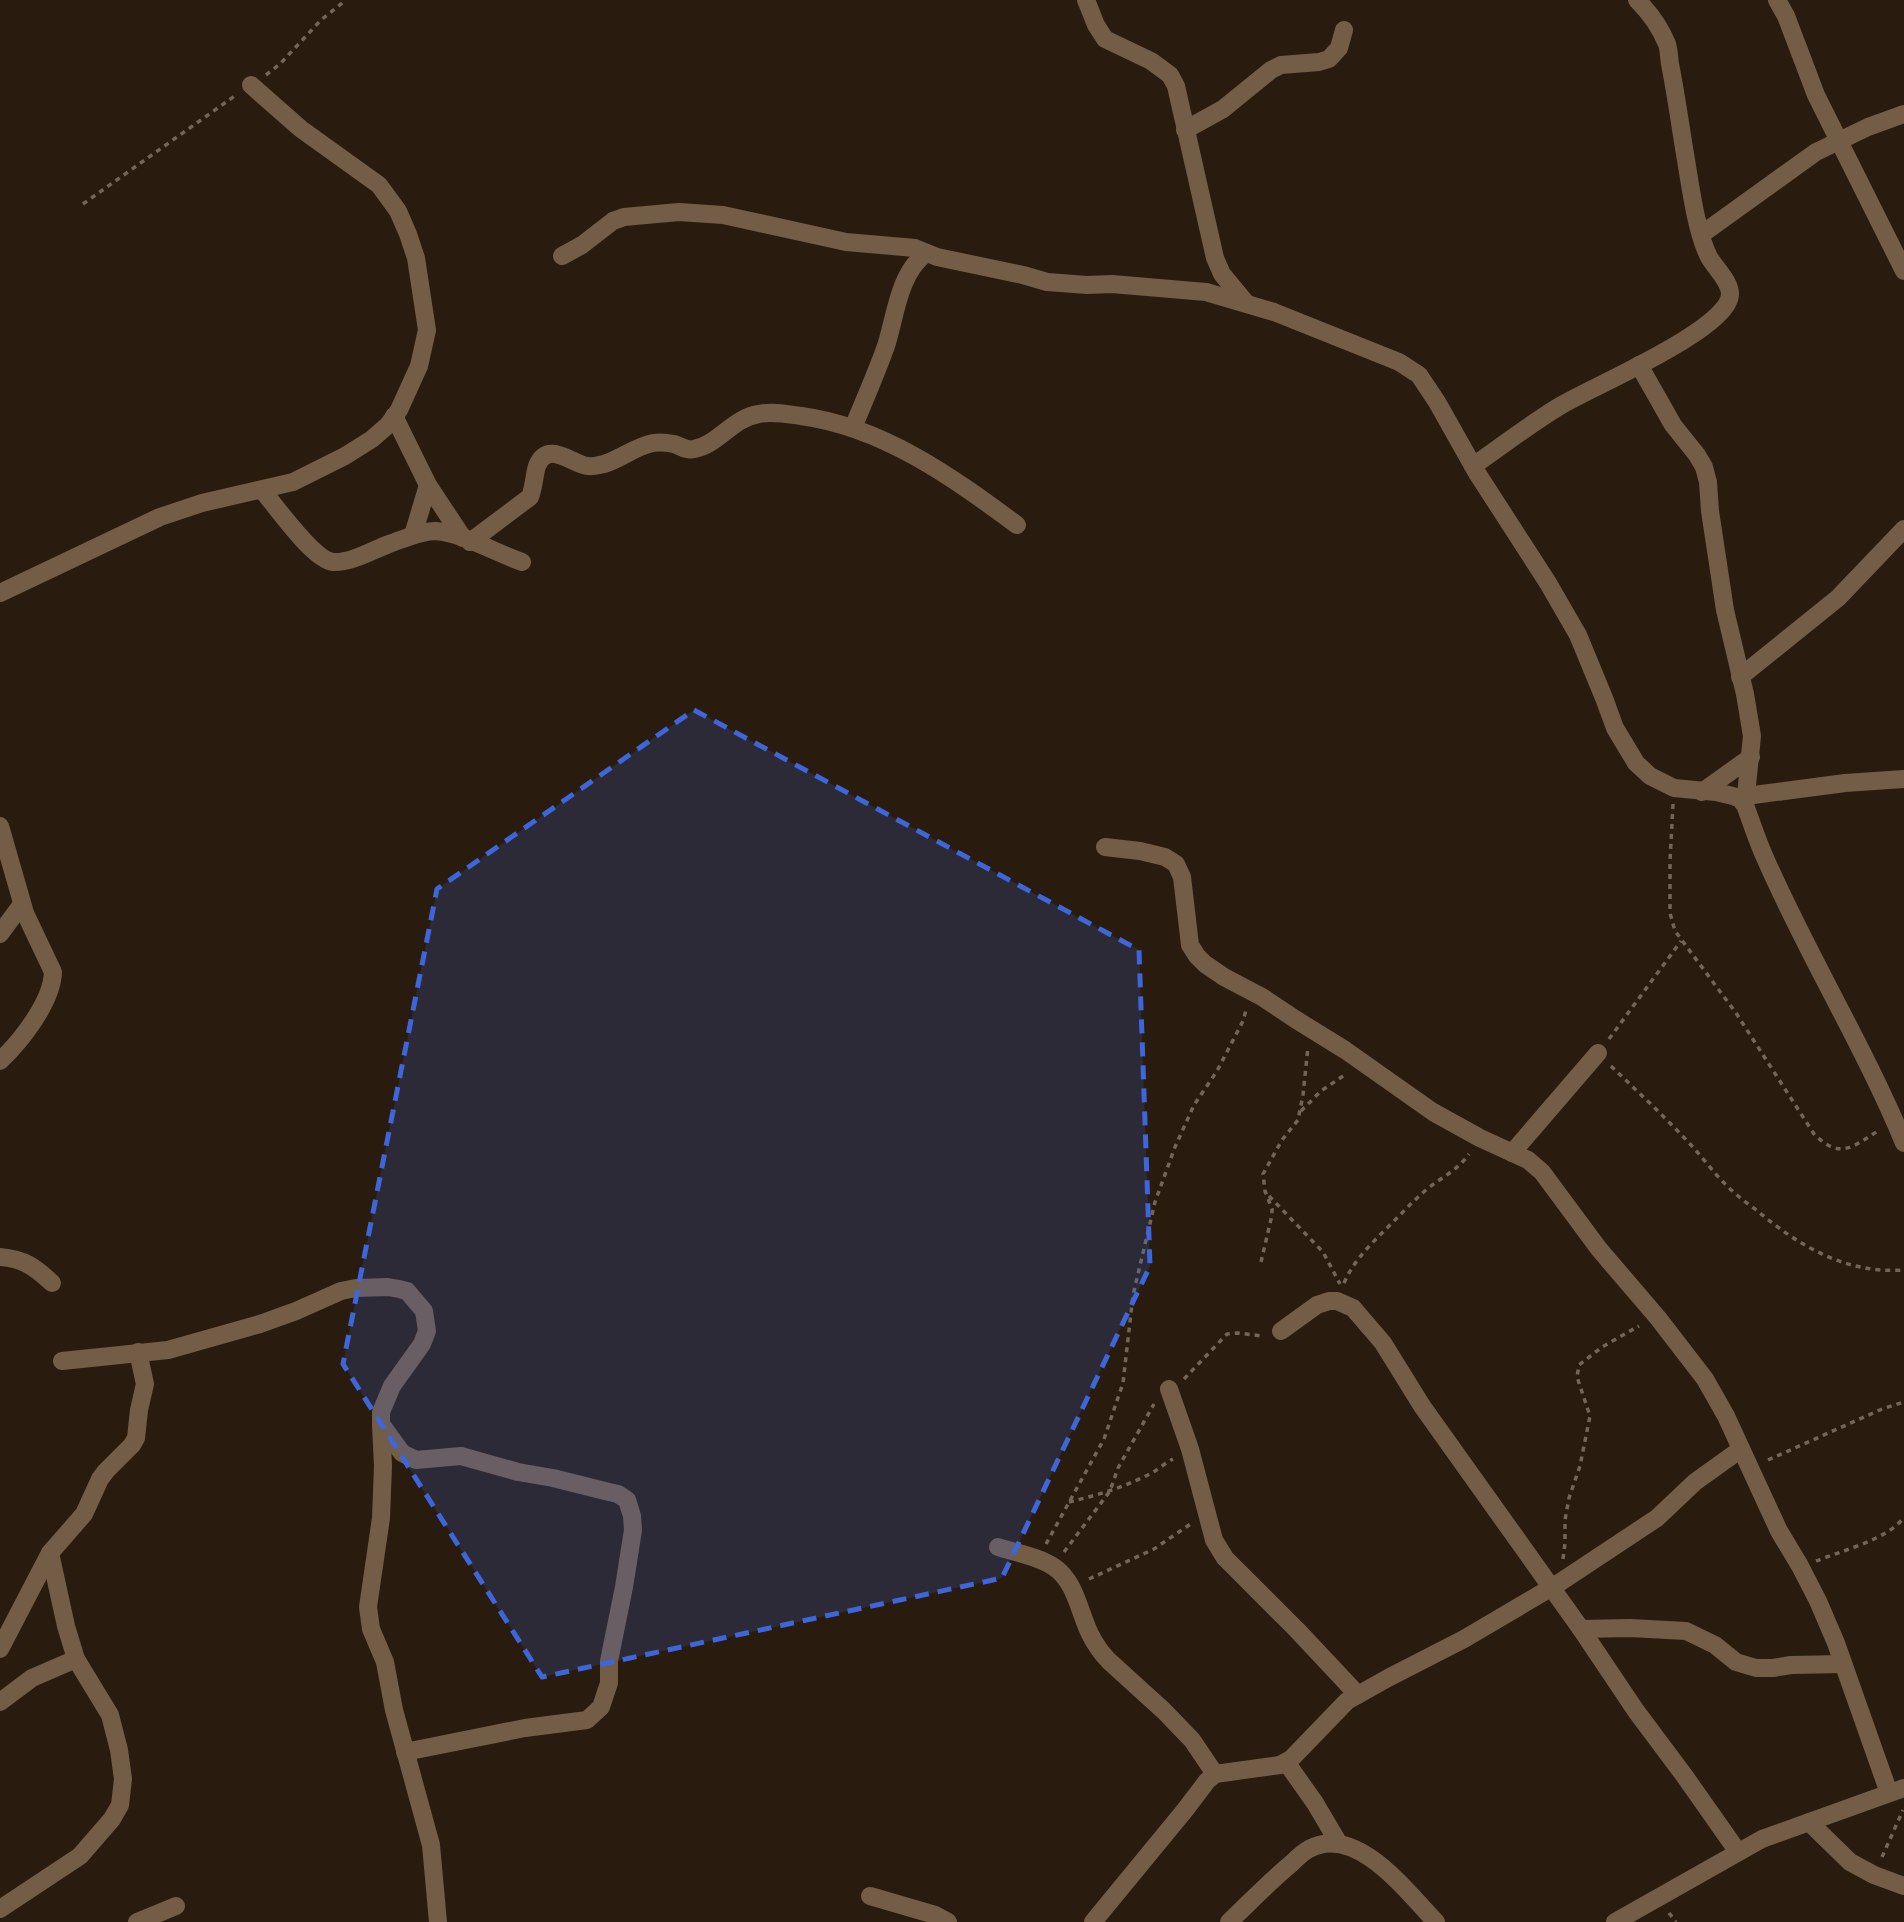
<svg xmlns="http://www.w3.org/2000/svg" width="1904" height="1922" viewBox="0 0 1904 1922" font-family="'Titillium Web',sans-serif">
<rect width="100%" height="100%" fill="#291c0e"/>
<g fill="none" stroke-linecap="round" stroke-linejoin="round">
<!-- path -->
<g stroke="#716659" stroke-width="3.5" stroke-dasharray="5 5" stroke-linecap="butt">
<path d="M266 75 280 64 321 20 346 0"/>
<path d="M83 204 236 95"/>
<path d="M1673 804 1670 861V913L1675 931 1736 1013 1814 1134C1840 1160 1852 1147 1878 1131"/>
<path d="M1609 1039 1681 941"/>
<path d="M1611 1066C1638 1092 1666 1118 1691 1145 1703 1158 1714 1173 1726 1185 1735 1194 1745 1202 1755 1209 1799 1246 1845 1274 1904 1270"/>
<path d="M1301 1111 1321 1091 1346 1074"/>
<path d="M1269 1196 1323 1252 1340 1284"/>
<path d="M1261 1262 1272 1215V1209L1265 1191 1263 1174 1282 1140 1298 1120 1303 1095 1308 1047"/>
<path d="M1344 1283C1354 1260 1371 1244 1388 1227 1401 1214 1413 1201 1427 1189 1442 1177 1458 1170 1469 1154"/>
<path d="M1184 1379 1227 1334 1238 1333 1262 1336"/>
<path d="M1768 1460 1882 1409 1904 1402"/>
<path d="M1069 1502C1098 1495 1129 1486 1155 1471 1161 1467 1167 1462 1173 1459"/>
<path d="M1046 1544 1104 1439 1123 1383 1133 1295 1155 1202 1175 1147 1194 1105 1217 1071 1243 1021 1246 1010"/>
<path d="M1064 1552 1110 1491 1118 1468 1154 1404"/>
<path d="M1563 1559 1565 1543V1520L1569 1498 1580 1466 1590 1416 1577 1377 1579 1365 1602 1347 1639 1326"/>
<path d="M1816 1561C1841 1551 1889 1539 1904 1517"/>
<path d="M1089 1579 1154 1549 1192 1523"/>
<path d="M1882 1857 1903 1810"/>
<path d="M1669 1913 1676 1922"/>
</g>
<!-- street -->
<g stroke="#745d47" stroke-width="18">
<path d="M1086 0 1096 25 1105 39 1151 61 1170 75 1176 86 1215 258 1222 274 1246 303"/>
<path d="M1777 0 1786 16 1816 95 1904 271"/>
<path d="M1185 130 1223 109 1271 70 1281 65 1319 62 1329 59 1339 48 1344 30"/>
<path d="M1702 234 1816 152 1868 127 1904 114"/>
<path d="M562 256 582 245 613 221 624 217 679 212 723 215 846 242 915 248 937 257 1023 275 1047 282 1087 285 1112 284 1206 292 1274 312 1399 362 1419 375 1437 402 1477 473 1548 583 1578 635 1604 698 1615 728 1636 763 1650 776 1674 788 1716 792 1733 796 1740 799 1745 805C1752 824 1758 843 1766 860 1808 956 1864 1046 1904 1143"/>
<path d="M1639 365 1673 425 1697 455 1704 467 1708 482 1710 511 1725 610 1745 694 1752 736 1745 805"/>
<path d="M394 416 428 485 463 538"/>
<path d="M853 428C864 401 876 374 886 346 896 315 898 275 926 253"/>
<path d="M1473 466C1502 446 1530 424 1560 406 1591 387 1730 329 1730 294 1730 281 1715 268 1709 257 1696 232 1690 183 1685 154 1680 124 1676 94 1670 64 1669 58 1669 50 1667 44 1660 27 1650 13 1637 0"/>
<path d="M262 490C276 506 313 560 333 562 351 563 373 550 389 544 404 539 420 531 436 531 462 533 496 553 522 562"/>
<path d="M413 535 428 485"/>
<path d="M470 542 530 497C534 487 534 476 537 466 548 439 573 465 588 466 593 467 599 465 604 464 621 459 636 446 653 443 659 442 669 443 674 444 681 446 686 451 694 449 718 445 732 418 759 414 773 411 787 414 801 416 883 427 952 477 1017 525"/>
<path d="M0 593 160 517 202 503 293 482 345 456 372 439 388 425 399 410 419 366 427 330 416 258 408 234 398 211 379 185 301 129 251 85"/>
<path d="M1740 677 1838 598 1904 529"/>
<path d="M1702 792 1751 757"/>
<path d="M1746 796 1845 783 1904 779"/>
<path d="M0 826 25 913 53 972C52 1002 21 1041 0 1061"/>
<path d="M1105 847 1140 851 1165 857 1176 864 1182 877 1190 945 1197 956 1205 964 1224 977 1262 997 1295 1019 1345 1050 1433 1112 1480 1138 1528 1160 1542 1172 1599 1249 1658 1318 1705 1379 1726 1416 1779 1531 1800 1566 1818 1601 1836 1643 1889 1793"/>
<path d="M0 934 22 904"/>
<path d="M1512 1153 1598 1053"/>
<path d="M0 1257C24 1259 35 1267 52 1283"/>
<path d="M1281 1331 1317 1305 1329 1301H1337L1353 1308 1383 1343 1422 1406 1581 1629 1636 1711 1686 1778 1738 1852"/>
<path d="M62 1361 168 1350 260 1324 296 1311 341 1291 356 1288 388 1287 399 1289 407 1291 424 1311 427 1331 422 1344 392 1386 381 1412V1424L402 1453 416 1460 461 1456 518 1472 553 1478 609 1492 618 1494 627 1500 632 1516 633 1530 624 1587 609 1661V1683L601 1707 587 1720 525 1728 405 1752"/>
<path d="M1169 1389 1190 1449 1214 1540 1225 1558 1297 1630 1358 1695"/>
<path d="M381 1425 383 1466 381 1518 368 1607 371 1629 385 1662 394 1710 431 1845 438 1922"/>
<path d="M998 1547C1016 1553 1038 1556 1054 1567 1076 1582 1079 1612 1090 1634 1095 1644 1101 1653 1109 1661L1164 1711 1192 1740 1215 1774"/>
<path d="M1581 1629 1630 1628 1686 1631 1715 1645 1736 1662 1756 1668H1773L1791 1665 1843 1664"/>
<path d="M0 1649 50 1553 84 1514 100 1479 106 1471 132 1445 136 1438 139 1410 145 1384 138 1352"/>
<path d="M0 1702 32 1678 76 1659"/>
<path d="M1286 1762 1315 1803 1338 1842"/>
<path d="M1809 1822 1850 1862 1874 1875 1904 1886"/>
<path d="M870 1896 935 1915 948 1922"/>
<path d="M0 1909 80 1856 112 1819 120 1805 123 1779 119 1750 110 1715 76 1659 66 1626 50 1553"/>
<path d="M137 1922 176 1906"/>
<path d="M1093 1922 1185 1810 1207 1781 1215 1774 1280 1765 1291 1759 1347 1701 1388 1678 1464 1639 1559 1583 1657 1518 1695 1482 1741 1449"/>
<path d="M1229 1922C1250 1902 1270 1881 1292 1863 1297 1858 1303 1852 1309 1849 1356 1823 1407 1892 1436 1922"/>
<path d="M1615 1922 1762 1839 1904 1788"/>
</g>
</g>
<!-- marked area -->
<path fill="#3d66da" fill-opacity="0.2" stroke="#3d66da" stroke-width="5" stroke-dasharray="14 9" stroke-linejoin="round" d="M694 710 1139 950 1150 1266 1002 1578 542 1677 343 1364 437 889Z"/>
</svg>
